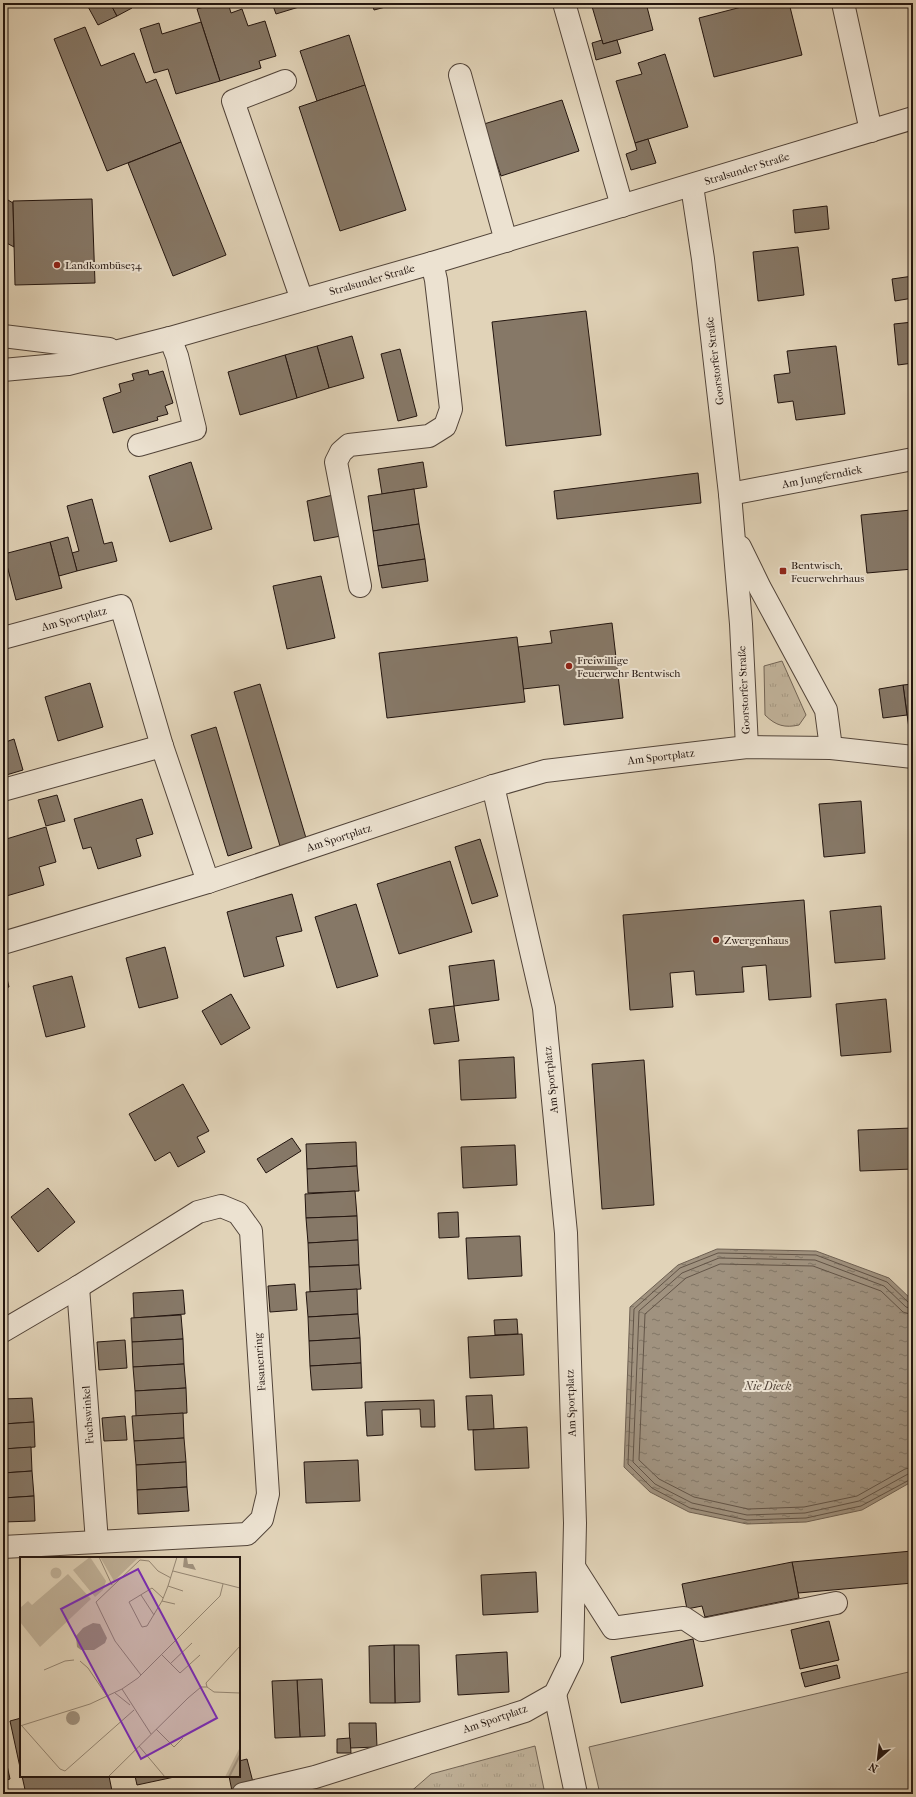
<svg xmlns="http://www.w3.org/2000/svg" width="916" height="1797" viewBox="0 0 916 1797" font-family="'IM FELL French Canon',serif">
<defs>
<pattern id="grass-tufts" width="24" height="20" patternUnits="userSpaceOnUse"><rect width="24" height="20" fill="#c1b39b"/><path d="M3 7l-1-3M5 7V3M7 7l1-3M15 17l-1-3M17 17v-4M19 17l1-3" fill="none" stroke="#a69984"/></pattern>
<pattern id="water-ripples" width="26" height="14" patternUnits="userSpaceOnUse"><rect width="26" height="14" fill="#a0927f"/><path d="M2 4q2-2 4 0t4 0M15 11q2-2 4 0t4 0" fill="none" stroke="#827666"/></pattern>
</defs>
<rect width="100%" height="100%" fill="#e1d3b8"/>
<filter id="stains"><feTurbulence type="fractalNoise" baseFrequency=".005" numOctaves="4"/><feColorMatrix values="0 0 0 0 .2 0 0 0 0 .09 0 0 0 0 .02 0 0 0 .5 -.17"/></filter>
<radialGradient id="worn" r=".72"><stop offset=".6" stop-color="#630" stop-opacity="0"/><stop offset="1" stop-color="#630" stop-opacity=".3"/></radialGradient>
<!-- grass -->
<g fill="url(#grass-tufts)" stroke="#726455">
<path d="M782 661 806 715 799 725C785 728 776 726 765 715L764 666Z"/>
<path d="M535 1746 545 1794H408L431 1774Z"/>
</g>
<!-- garden -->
<path fill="#c1b39b" stroke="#726455" d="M913 1671V1794H600L589 1747Z"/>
<!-- water -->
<path fill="url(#water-ripples)" stroke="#6e6052" d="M717 1249 816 1251 889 1278 913 1301V1481L862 1510 806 1522 747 1524 689 1512 650 1492 624 1467 630 1307 678 1265Z"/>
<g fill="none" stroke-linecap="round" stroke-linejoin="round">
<!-- shore -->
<g stroke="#625447" stroke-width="1">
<path d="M913 1304 909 1303 887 1282 816 1255 718 1253 680 1268 634 1309 628 1464 652 1488 690 1508 747 1520 806 1518 861 1506 913 1478"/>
<path d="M913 1309 906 1307 884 1286 815 1260 719 1258 682 1273 639 1311 633 1462 655 1484 692 1503 747 1515 805 1513 859 1501 908 1474 913 1473"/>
<path d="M913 1315 903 1312 881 1291 813 1266 720 1264 686 1278 645 1314 639 1460 659 1479 694 1497 748 1509 804 1507 857 1496 905 1469 913 1467"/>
</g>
</g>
<!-- building -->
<g fill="#867867" stroke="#23150f">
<path d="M86 3H110L117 16 98 25Z"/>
<path d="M110 3H130L132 8 117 16Z"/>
<path d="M217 3H228L231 13 242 9 248 26 265 21 276 56 259 61 261 68 220 81 197 9Z"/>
<path d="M272 3H312L276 14Z"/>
<path d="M372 3H401L374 10Z"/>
<path d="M591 3H646L653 30 603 44Z"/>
<path d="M757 3H789L802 55 714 77 699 18Z"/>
<path d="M201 22 220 81 176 94 168 69 154 73 140 29 159 23 162 34Z"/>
<path d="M85 27 101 66 134 53 146 83 156 79 181 142 107 171 54 39Z"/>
<path d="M349 35 365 85 317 101 300 51Z"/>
<path d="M602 40 603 44 617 40 621 53 596 60 592 43Z"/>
<path d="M665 54 688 127 635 143 616 81 642 74 638 63Z"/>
<path d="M365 85 406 210 340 231 299 107Z"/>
<path d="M562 100 579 151 501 176 484 124Z"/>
<path d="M648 139 656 163 631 170 626 154 637 150 635 143Z"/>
<path d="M181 142 226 255 173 276 128 163Z"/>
<path d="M913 169V182L910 170Z"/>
<path d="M3 197 13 203 14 247 3 241Z"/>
<path d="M92 199 95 283 15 285 13 201Z"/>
<path d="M827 206 829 229 795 233 793 210Z"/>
<path d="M798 247 804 295 758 301 753 252Z"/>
<path d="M913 276V298L895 301 892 279Z"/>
<path d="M586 311 601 435 506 446 492 322Z"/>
<path d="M913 322V363L898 365 894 324Z"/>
<path d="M352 336 364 378 329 388 317 346Z"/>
<path d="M317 346 329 388 297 398 285 355Z"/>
<path d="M836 346 845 414 796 420 793 401 778 403 774 375 790 373 787 351Z"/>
<path d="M400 349 417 416 398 421 381 354Z"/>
<path d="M285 355 297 398 240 415 228 372Z"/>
<path d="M148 370 149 375 163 371 173 403 165 406 168 414 157 417 158 420 113 433 103 398 121 392 119 384 134 380 132 374Z"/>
<path d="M191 462 212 529 170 542 149 476Z"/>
<path d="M423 462 427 487 382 494 378 469Z"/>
<path d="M698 473 701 503 557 519 554 491Z"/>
<path d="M414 489 419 524 373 531 368 496Z"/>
<path d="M333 495 341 536 314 541 307 501Z"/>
<path d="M92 499 104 544 112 542 117 561 77 571 72 553 79 551 67 506Z"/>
<path d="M911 510 913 534V569L867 573 861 515Z"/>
<path d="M419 524 425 559 378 566 373 531Z"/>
<path d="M68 537 77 571 59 576 50 542Z"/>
<path d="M50 542 62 588 16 600 4 554Z"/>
<path d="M425 559 428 581 382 588 378 566Z"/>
<path d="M321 576 335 638 287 649 273 586Z"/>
<path d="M612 623 623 718 564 725 559 685 523 689 518 647 552 643 550 631Z"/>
<path d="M517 637 525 702 387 718 379 653Z"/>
<path d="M90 683 103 727 58 741 45 697Z"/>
<path d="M260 684 306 838 280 846 234 692Z"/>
<path d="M913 684V742L911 743 903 685Z"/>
<path d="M903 685 907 715 883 718 879 689Z"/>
<path d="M216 727 252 848 228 856 191 735Z"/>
<path d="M14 739 23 770 3 776V743Z"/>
<path d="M57 795 65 821 46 826 38 800Z"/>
<path d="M142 799 153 834 136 839 141 856 98 869 91 847 83 849 74 819Z"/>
<path d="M861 801 865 853 824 857 819 804Z"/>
<path d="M46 827 56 862 39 867 44 885 3 897V840Z"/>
<path d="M480 839 498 896 472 904 455 847Z"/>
<path d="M450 861 472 932 399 954 377 884Z"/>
<path d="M292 894 302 931 276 937 284 966 244 977 227 912Z"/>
<path d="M804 900 811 997 769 1000 766 965 742 967 744 992 696 995 694 971 670 973 673 1007 630 1010 623 915Z"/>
<path d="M356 904 378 976 337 988 315 917Z"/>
<path d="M881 906 885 959 835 963 830 911Z"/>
<path d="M165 947 178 998 139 1008 126 958Z"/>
<path d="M494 960 499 1000 454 1006 449 966Z"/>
<path d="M3 962 9 987 3 988Z"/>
<path d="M72 976 85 1027 46 1037 33 986Z"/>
<path d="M231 994 250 1028 221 1045 202 1011Z"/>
<path d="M886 999 891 1052 841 1056 836 1004Z"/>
<path d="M454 1006 459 1041 434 1044 429 1009Z"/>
<path d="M514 1057 516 1098 461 1100 459 1060Z"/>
<path d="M644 1060 654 1205 602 1209 592 1064Z"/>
<path d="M183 1084 209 1131 197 1137 205 1152 178 1167 170 1152 155 1161 129 1114Z"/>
<path d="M912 1128 913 1169 860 1171 858 1130Z"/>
<path d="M292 1138 301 1151 266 1173 257 1159Z"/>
<path d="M356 1142 357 1166 307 1169 306 1144Z"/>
<path d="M515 1145 517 1185 463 1188 461 1147Z"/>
<path d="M357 1166 359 1191 308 1193 307 1169Z"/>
<path d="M48 1188 75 1222 38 1252 11 1217Z"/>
<path d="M355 1191 357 1216 306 1218 305 1194Z"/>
<path d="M458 1212 459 1237 439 1238 438 1213Z"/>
<path d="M357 1216 358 1240 308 1243 306 1218Z"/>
<path d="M520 1236 522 1276 468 1279 466 1238Z"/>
<path d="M358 1240 359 1265 309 1267 308 1243Z"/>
<path d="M359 1265 361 1289 310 1292 309 1267Z"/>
<path d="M295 1284 297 1310 270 1312 268 1286Z"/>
<path d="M357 1289 358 1314 308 1317 306 1292Z"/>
<path d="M183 1290 185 1314 134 1318 133 1293Z"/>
<path d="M358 1314 360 1338 309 1341 308 1317Z"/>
<path d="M181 1315 183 1339 132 1342 131 1318Z"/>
<path d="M517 1319 518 1334 495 1335 494 1320Z"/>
<path d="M522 1334 524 1375 470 1378 468 1337Z"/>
<path d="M360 1338 361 1363 310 1366 309 1341Z"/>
<path d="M183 1339 184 1364 133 1367 132 1342Z"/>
<path d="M125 1340 127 1368 99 1370 97 1342Z"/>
<path d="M361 1363 362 1388 312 1390 310 1366Z"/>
<path d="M184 1364 186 1388 135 1391 133 1367Z"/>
<path d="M186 1388 187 1413 136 1416 135 1391Z"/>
<path d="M492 1395 494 1429 468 1430 466 1396Z"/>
<path d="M32 1398 34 1422 3 1424V1399Z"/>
<path d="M434 1400 435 1427H421L420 1409 382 1410 383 1435 367 1436 365 1402Z"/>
<path d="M183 1413 184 1438 134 1441 132 1416Z"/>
<path d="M125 1416 127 1440 104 1441 102 1418Z"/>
<path d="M34 1422 35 1447 3 1449V1424Z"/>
<path d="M527 1427 529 1468 475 1470 473 1430Z"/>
<path d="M184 1438 186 1462 136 1465 134 1441Z"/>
<path d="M31 1447 32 1471 3 1473V1449Z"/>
<path d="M358 1460 360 1501 306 1503 304 1462Z"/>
<path d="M186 1462 187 1487 137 1490 136 1465Z"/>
<path d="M32 1471 34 1496 3 1498V1473Z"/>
<path d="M187 1487 189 1511 138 1514 137 1490Z"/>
<path d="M34 1496 35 1521 3 1522V1498Z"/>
<path d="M912 1551 913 1583 798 1593 792 1562Z"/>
<path d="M792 1562 799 1598 705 1617 702 1606 687 1609 682 1584Z"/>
<path d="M536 1572 538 1612 483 1615 481 1575Z"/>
<path d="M829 1621 839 1660 800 1669 791 1630Z"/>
<path d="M693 1639 703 1686 621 1703 611 1657Z"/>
<path d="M394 1645H419L420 1702 395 1703Z"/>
<path d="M394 1645 395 1703H370L369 1646Z"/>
<path d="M507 1652 509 1692 458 1695 456 1655Z"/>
<path d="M837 1665 840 1678 805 1687 801 1673Z"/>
<path d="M322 1679 325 1736 300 1737 297 1680Z"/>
<path d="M297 1680 300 1737 275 1738 272 1681Z"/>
<path d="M21 1718V1772L10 1721Z"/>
<path d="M349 1723H376L377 1747 350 1748Z"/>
<path d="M350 1738 351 1753H337V1739Z"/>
<path d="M3 1756H5L10 1779 3 1781Z"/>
<path d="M247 1759 254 1786 232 1791 229 1776H239V1761Z"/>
<path d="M22 1776H109L112 1791 101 1794H26Z"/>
<path d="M135 1776H179L137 1785Z"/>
</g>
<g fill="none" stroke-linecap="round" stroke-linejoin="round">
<!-- minor casing -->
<g stroke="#524439" stroke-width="24">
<g id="minor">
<path d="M564 3 622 206"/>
<path d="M843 3 871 131"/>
<path d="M460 75 506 241"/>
<path d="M285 81 233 101 302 300"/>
<path d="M692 186 703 259 730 494 741 624 747 747"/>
<path d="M3 336 109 349"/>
<path d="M3 370 68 364 170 338 432 263 913 118"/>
<path d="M139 445 195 429 177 356 170 338"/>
<path d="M730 494 913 459"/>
<path d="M740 547 760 588 826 710 831 748"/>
<path d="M360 586 336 462 341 452 349 445 429 436 445 426 451 409 436 280 432 263"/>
<path d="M3 638 121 606 162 746 208 882"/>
<path d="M3 790 162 746"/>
<path d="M3 943 208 882 493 786 545 771 747 747 831 748 913 757"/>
<path d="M78 1287 97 1542"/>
<path d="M3 1331 78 1287 198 1212 221 1206 238 1213 251 1231 268 1494 262 1519 247 1534 3 1547"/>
<path d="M574 1567 613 1628 684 1618 702 1630 836 1603"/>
<path d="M555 1694 576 1794"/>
<path d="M243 1794 315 1777 525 1711 555 1694 572 1659 575 1523 566 1233 544 1008 493 786"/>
</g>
</g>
<!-- minor -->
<use href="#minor" stroke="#ece2d1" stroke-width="22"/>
</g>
<!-- markers -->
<g fill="#8f2418" stroke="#ece2d1" stroke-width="1.5">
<circle cx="57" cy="265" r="4"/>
<rect x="779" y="567" width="8" height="8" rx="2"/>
<circle cx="569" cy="666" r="4"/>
<circle cx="716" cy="940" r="4"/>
</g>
<g text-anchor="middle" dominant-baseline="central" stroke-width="4" stroke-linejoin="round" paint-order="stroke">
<!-- street labels -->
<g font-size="11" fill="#23150f" stroke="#ece2d1">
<text transform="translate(747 169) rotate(-17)">Stralsunder Straße</text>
<text transform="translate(372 280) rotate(-16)">Stralsunder Straße</text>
<text transform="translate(715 361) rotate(-97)">Goorstorfer Straße</text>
<text transform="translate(822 477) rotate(-11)">Am Jungferndiek</text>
<text transform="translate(74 619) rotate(-15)">Am Sportplatz</text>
<text transform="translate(744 690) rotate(-93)">Goorstorfer Straße</text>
<text transform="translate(661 757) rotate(-7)">Am Sportplatz</text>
<text transform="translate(339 838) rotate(-18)">Am Sportplatz</text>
<text transform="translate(551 1080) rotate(-96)">Am Sportplatz</text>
<text transform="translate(260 1362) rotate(-94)">Fasanenring</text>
<text transform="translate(571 1403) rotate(-92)">Am Sportplatz</text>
<text transform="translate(88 1415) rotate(-94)">Fuchswinkel</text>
<text transform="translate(495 1719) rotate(-19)">Am Sportplatz</text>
</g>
<!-- poi labels -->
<g font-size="11" fill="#23150f" stroke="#ece2d1" text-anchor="start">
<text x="65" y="265">Landkombüse34</text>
<text x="791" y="565">Bentwisch,<tspan x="791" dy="13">Feuerwehrhaus</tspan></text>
<text x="577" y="660">Freiwillige<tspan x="577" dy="13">Feuerwehr Bentwisch</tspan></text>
<text x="724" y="940">Zwergenhaus</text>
</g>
<!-- water labels -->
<g font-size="12" font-style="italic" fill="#55473c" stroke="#ece2d1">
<text x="768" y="1386">Nie Dieck</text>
</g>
</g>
<!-- overview -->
<g transform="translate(20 1557)">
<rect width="220" height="220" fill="#e1d3b8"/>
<path d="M70 0 86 24 83 33 75 40 53 13ZM80 0H126L117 2 94 24ZM30.5 16a5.5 5.5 0 1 1 11 0a5.5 5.5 0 1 1-11 0ZM220 190V220H205Z" fill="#c1b39b"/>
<path d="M69 5 76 14 63 25 56 15ZM48 17 71 42 20 90 0 65V51L8 44 12 48Z" fill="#c1b39b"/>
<path d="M164 1H167L168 7H173L176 13 163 10ZM73 66 80 67 87 81 85 86 74 93H61L57 90 56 79 63 71ZM46 161a7 7 0 1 1 14 0a7 7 0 1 1-14 0Z" fill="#a0927f"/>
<path fill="none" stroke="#a0927f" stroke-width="2" d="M209 220 220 198"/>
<path fill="none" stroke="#958774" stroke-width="1" d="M79 0 92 28M157 0 148 29 163 34M153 14 220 31M121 38 134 58M143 41 132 31 109 45 122 70 127 69 142 44 148 29M142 44 155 47M220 89 186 126 187 130 194 135 220 136M141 97 160 116 180 98M60 104 68 111 87 139M150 107 172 86M24 113 45 104 54 103M121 118 95 84 76 45 120 3 129 4 138 14 151 21M102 132 131 177M95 136 110 148M0 169 70 147 102 132 118 121 200 39 203 27M2 169 40 212 45 214 114 153M136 172 154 190 163 181M119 189 145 220M88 220 168 141 181 130H187"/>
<path fill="#7b2cbf" fill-opacity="0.15" stroke="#7b2cbf" stroke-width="2" d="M118 12 197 161 121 202 41 52Z"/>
<rect width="220" height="220" fill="none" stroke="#23150f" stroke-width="2"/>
</g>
<!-- margin -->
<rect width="916" height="1797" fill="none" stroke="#e1d3b8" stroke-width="16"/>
<rect x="4" y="4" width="908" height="1789" fill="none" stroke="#23150f" stroke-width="2"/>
<rect x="8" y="8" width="900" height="1781" fill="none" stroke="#23150f"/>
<!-- north arrow -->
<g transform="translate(878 1759) rotate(208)" stroke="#ece2d1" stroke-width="3" paint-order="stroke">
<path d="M0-3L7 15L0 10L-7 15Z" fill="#23150f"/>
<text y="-6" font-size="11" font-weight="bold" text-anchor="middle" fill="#23150f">N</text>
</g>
<rect width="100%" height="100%" filter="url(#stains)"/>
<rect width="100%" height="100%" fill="url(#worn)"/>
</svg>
